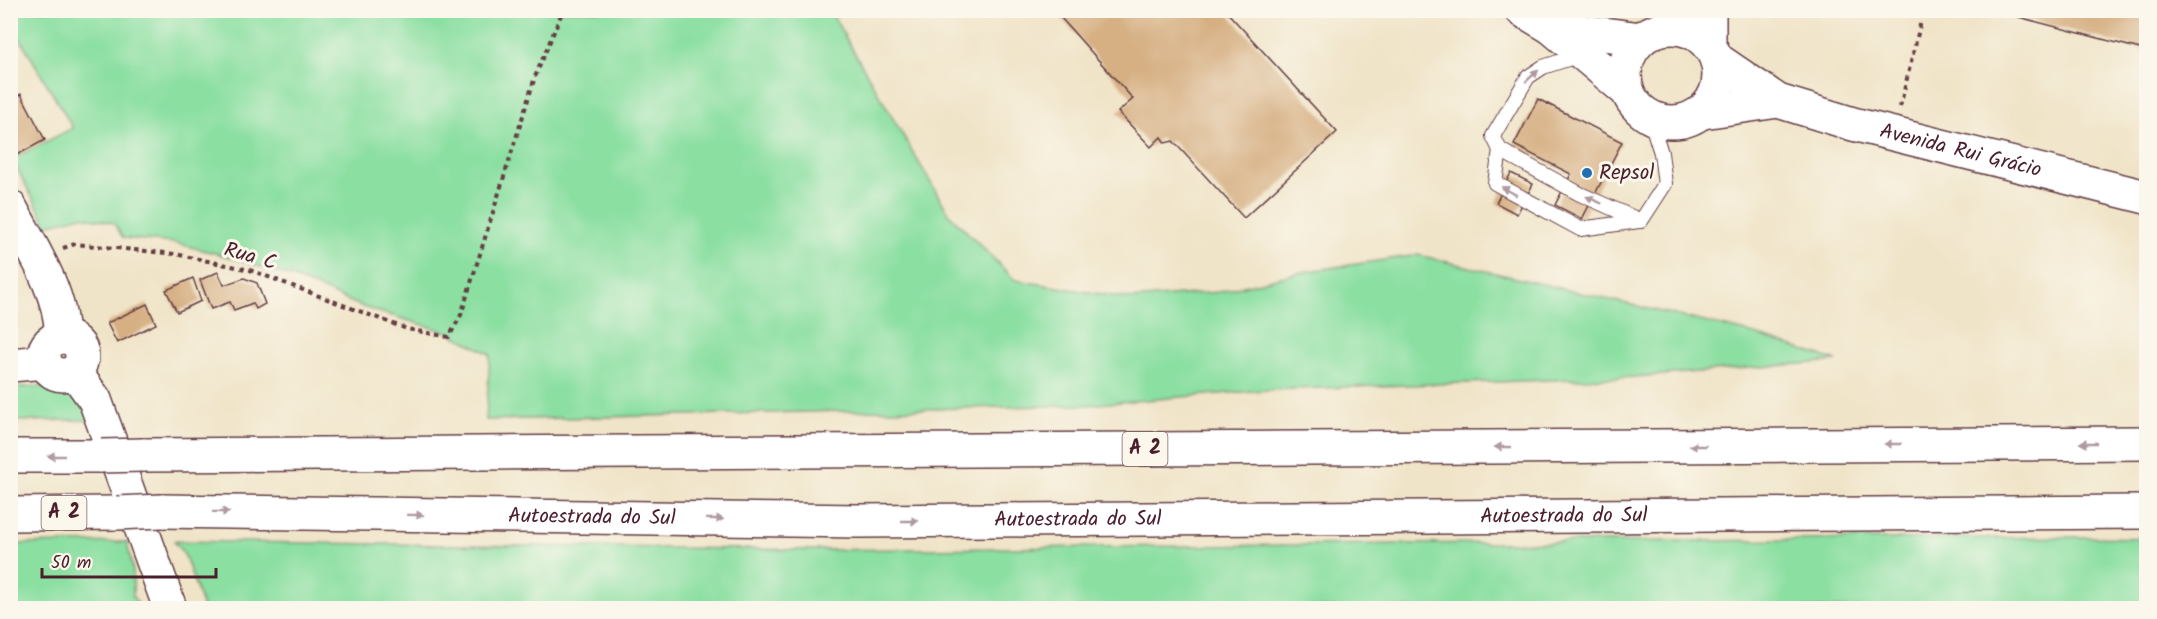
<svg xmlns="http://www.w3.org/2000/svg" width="2157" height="619" viewBox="0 0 2157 619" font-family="Kalam,sans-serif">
<rect width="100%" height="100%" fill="#fbf7ec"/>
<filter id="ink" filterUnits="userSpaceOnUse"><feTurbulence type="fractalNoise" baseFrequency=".0167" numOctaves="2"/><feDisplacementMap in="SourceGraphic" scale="12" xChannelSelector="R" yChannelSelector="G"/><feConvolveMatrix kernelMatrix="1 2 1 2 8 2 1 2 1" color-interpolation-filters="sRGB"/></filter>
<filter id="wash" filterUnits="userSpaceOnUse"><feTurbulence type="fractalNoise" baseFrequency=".008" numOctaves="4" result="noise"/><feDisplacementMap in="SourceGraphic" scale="24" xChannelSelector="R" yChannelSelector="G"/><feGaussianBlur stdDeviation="1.35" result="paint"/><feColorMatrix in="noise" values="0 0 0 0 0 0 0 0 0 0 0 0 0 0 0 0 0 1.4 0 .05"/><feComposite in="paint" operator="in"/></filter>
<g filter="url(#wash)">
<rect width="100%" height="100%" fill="#f0e4c8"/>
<!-- green -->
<g fill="#8adfa1" stroke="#6a7f66" stroke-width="1.5">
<path d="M11 10 830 11 949 214 1015 280 1131 299 1219 292 1302 272 1418 255 1743 331 1837 361 1636 377 1266 390 1085 405 486 420 490 354 447 332 363 307 295 278 237 259 176 243 123 238 114 223 82 216 47 225 12 159 73 128 19 37 11 41Z"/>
<path d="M66 386 92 420 11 421 10 387Z"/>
<path d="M2078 537 2146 538V608H203L185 556 174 541 810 550Z"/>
<path d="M127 542 133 571V597L141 608H11V544Z"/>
</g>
<g id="blocks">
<!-- building -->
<g fill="#d6af82">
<path d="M1068 10H1225L1337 132 1244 218 1173 141 1165 143 1161 137 1151 147 1118 112 1133 99 1061 18Z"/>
<path d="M1992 10H2146V38L2144 50Z"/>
<path d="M21 94 45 140 17 155 10 142V100Z"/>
<path d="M1538 99 1622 142 1582 219 1555 205 1571 174 1514 145Z"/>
<path d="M1511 173 1533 184 1517 214 1496 203Z"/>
<path d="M218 272 224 285 244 278 257 283 265 304 256 309 253 303 234 310 230 302 211 309 200 280Z"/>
<path d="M193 278 201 301 177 312 166 290Z"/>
<path d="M147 304 156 324 117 343 107 323Z"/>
</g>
</g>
</g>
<g filter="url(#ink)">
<use href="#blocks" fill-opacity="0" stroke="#633d43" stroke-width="1.5"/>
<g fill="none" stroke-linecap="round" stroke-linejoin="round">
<!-- lane casing -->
<g stroke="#633d43" stroke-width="16">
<g id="lane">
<path d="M1580 55 1543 67 1528 77 1493 136 1500 150 1580 194 1641 221 1665 184 1661 153 1650 118"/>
<path d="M1500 150 1495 183 1580 229 1639 221"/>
</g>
</g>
<!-- secondary casing -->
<g stroke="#633d43" stroke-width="36">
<g id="secondary">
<path d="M1522 10 1551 27 1626 90"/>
<path d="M1551 27 1641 39"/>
<circle cx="1672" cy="75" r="47"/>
<path d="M1709 44V10"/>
<path id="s1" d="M1718 60 1778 101 1853 124 2146 197"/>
<path d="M1703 112 1778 101"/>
<path d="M10 207C29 243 64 296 61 337"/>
<circle cx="63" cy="356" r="19"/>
<path d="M10 365 45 362"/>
<path d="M75 372 95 400 170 608"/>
</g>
</g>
<!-- highway casing -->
<g stroke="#633d43" stroke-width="36">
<g id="highway">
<path d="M143 455 2146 443"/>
<path d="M10 456H101"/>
<path id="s2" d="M162 511 860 521 2146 512"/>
<path d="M10 514 117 513"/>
</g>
</g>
<!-- path -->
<g stroke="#633d43" stroke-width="4" stroke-dasharray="4.5 4.5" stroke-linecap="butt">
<path d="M1900 107 1921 21"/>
<path d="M63 248 75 244 175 254 250 270 407 329 449 337 461 315 535 77 563 10"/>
</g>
<!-- lane -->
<use href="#lane" stroke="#fff" stroke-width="14"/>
<!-- secondary -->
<use href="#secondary" stroke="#fff" stroke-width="33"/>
<!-- highway -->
<use href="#highway" stroke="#fff" stroke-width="33"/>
<!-- highway-bridge casing -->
<g stroke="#633d43" stroke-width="36" stroke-linecap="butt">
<g id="highway-bridge">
<path d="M101 456 143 455"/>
<path d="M117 513 162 511"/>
</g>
</g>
<!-- highway-bridge -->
<use href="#highway-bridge" stroke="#fff" stroke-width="33"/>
</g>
<!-- one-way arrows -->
<defs><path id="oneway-solid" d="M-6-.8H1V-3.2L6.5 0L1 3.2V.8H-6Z" transform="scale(1.5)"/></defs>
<g fill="#ae9aa0">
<use href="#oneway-solid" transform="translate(1532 76) rotate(-42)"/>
<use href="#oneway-solid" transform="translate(1509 191) rotate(-151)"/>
<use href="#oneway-solid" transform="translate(1594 200) rotate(-156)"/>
<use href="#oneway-solid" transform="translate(2088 443) rotate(180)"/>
<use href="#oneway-solid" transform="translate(1893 444) rotate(180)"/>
<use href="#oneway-solid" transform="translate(1698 446) rotate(180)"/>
<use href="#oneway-solid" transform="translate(1503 447) rotate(180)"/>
<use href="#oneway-solid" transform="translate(56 456) rotate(-180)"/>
<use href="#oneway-solid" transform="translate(221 512) rotate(1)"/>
<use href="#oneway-solid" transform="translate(415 515) rotate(1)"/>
<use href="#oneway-solid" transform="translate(715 519) rotate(1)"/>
<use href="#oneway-solid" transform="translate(910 521)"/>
</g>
</g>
<!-- markers -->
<circle fill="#1f6fb2" stroke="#fbf7ec" stroke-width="2" cx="1587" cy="173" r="6"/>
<g text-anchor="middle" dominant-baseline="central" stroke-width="6" stroke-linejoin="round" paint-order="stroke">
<!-- shield labels -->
<g fill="#fbf7ec" stroke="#7f6065" stroke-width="1.5">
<rect x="1122.5" y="432" width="45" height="34" rx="4.5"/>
<rect x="41.5" y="496" width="45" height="34" rx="4.5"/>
</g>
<g font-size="20" font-weight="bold" fill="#4a1f2b">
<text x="1145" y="449">A 2</text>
<text x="64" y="513">A 2</text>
</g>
<!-- street labels -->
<g font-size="21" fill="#4a1f2b" stroke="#fbf7ec">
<text stroke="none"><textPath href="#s1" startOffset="262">Avenida Rui Grácio</textPath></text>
<text transform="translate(250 257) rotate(16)">Rua C</text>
<text stroke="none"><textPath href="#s2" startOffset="1402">Autoestrada do Sul</textPath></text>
<text stroke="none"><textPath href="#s2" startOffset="430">Autoestrada do Sul</textPath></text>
<text stroke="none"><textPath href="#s2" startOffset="916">Autoestrada do Sul</textPath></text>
</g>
<!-- poi labels -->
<g font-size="21" fill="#4a1f2b" stroke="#fbf7ec" text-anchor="start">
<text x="1599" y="173">Repsol</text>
</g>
</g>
<!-- margin -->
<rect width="2157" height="619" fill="none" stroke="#fbf7ec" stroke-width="36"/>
<!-- scale -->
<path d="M42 568v9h174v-9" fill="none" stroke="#4a1f2b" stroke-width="3"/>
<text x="51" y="568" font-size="18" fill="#4a1f2b" stroke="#fbf7ec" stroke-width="4.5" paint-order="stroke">50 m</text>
</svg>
